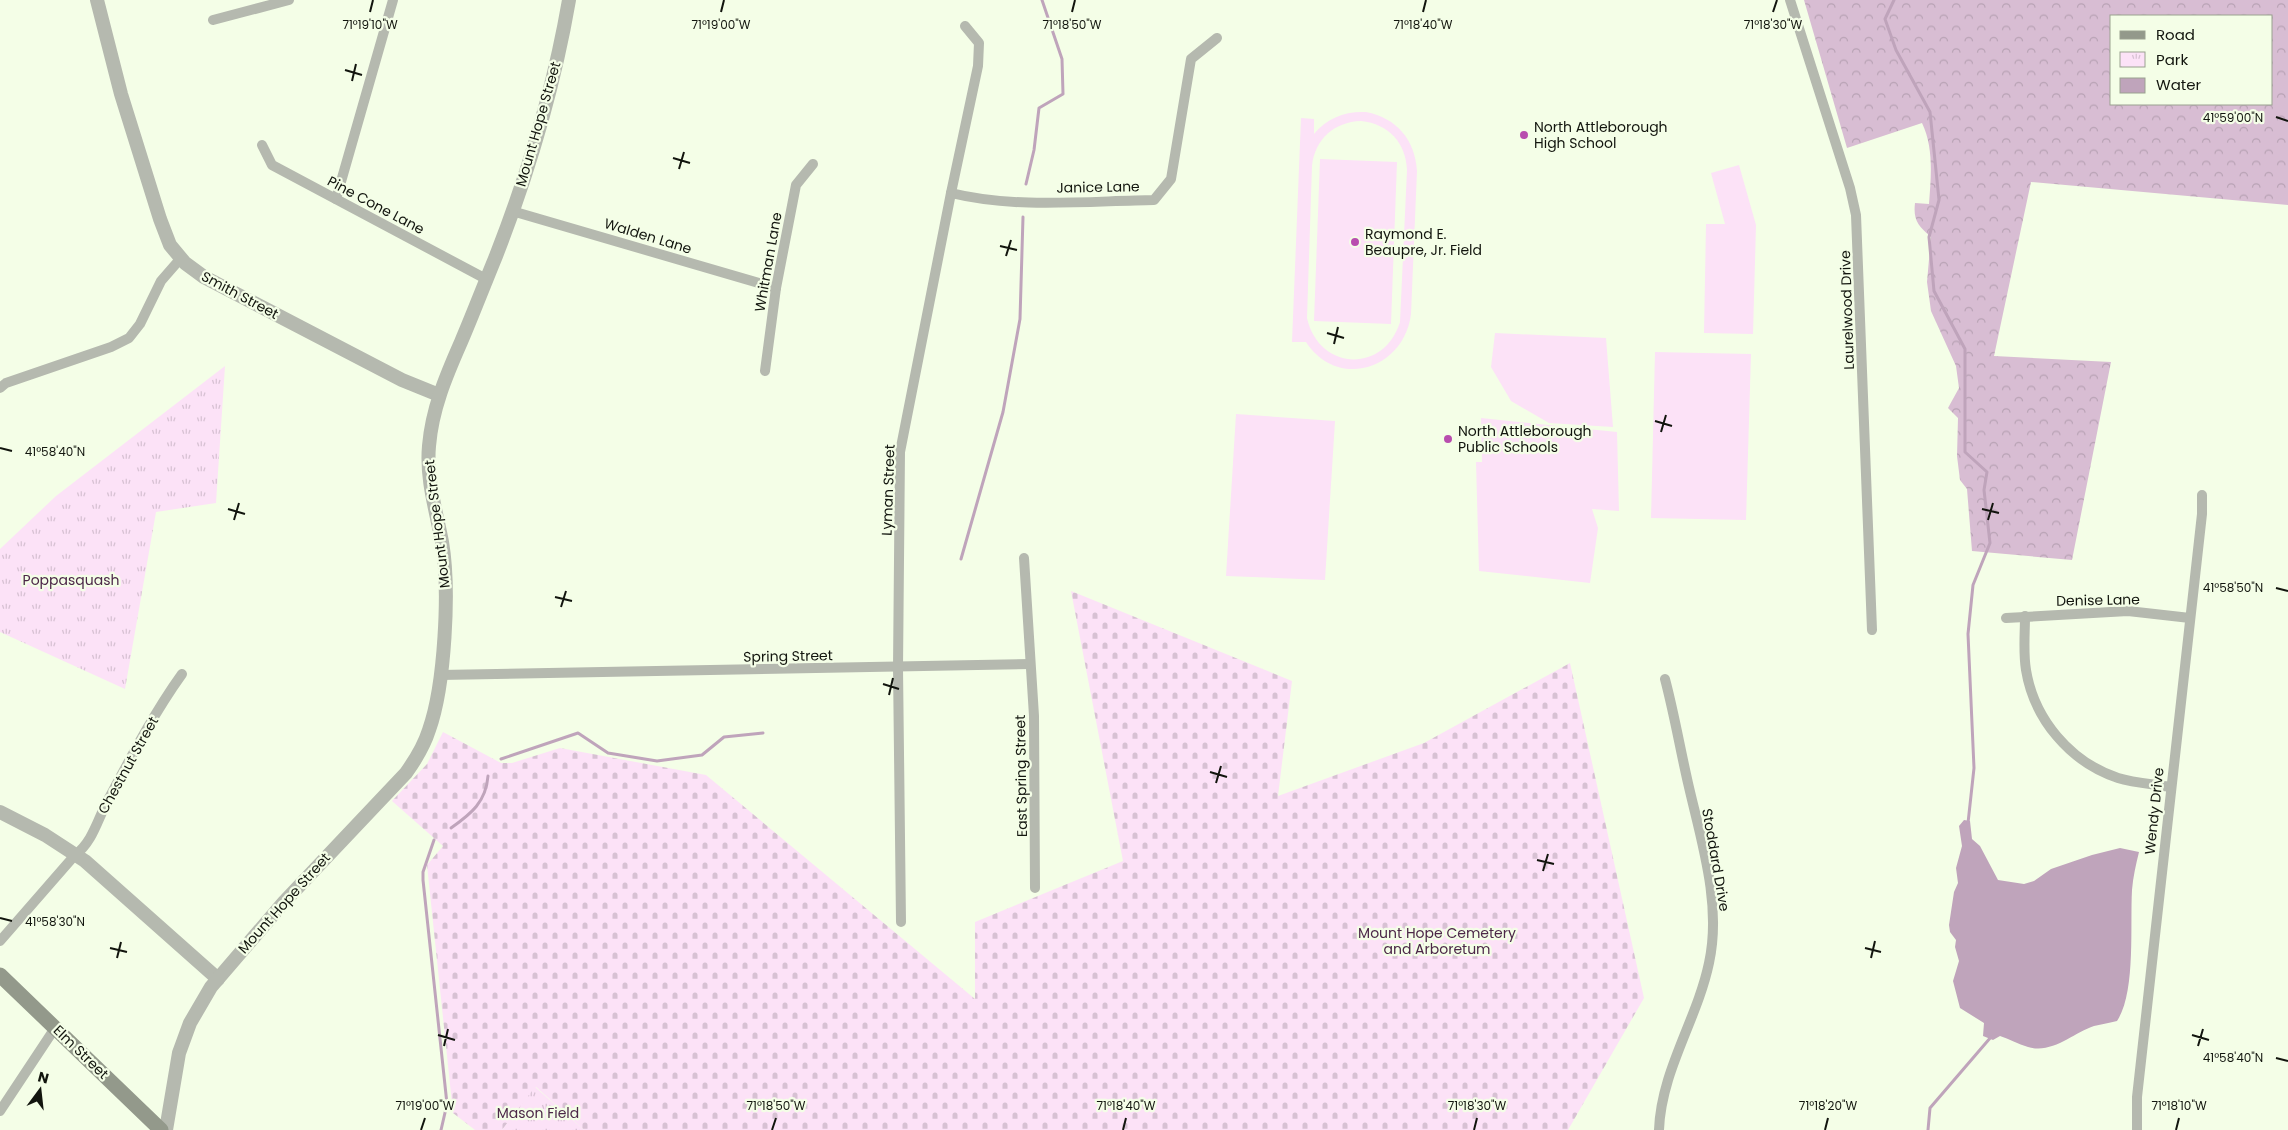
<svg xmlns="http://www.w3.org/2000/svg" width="2288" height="1130" viewBox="0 0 2288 1130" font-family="Poppins,sans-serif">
<defs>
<pattern id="forest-crowns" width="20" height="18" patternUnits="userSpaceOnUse" patternTransform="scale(1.25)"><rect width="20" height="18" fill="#d8bdd3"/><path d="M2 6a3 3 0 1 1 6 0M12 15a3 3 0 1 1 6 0" fill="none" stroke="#b8a2b4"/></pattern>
<pattern id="cemetery-stones" width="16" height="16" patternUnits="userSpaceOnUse" patternTransform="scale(1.25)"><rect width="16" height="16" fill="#fce2f7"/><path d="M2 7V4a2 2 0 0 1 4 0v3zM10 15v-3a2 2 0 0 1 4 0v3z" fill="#d7c1d3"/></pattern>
<pattern id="park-tufts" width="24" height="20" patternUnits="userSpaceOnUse" patternTransform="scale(1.25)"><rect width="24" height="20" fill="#fce2f7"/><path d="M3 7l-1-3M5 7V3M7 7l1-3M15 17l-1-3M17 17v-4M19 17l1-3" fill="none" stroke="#d7c1d3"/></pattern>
</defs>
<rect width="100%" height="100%" fill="#f4fee7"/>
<!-- green -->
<g fill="#fce2f7" fill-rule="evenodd">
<path d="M1366 112C1397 118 1415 140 1417 171L1411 314C1404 370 1337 390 1306 342H1292L1301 118 1314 119V134C1327 118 1345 111 1366 112ZM1361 121C1389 124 1406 143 1407 170L1400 322C1384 374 1319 371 1307 318L1312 166C1315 139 1334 122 1361 121Z"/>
<path d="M1320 159 1397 162 1391 324 1314 321Z"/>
<path d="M1739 165 1756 225 1753 334 1704 333 1706 224H1725L1711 173Z"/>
<path d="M1495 333 1606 338 1613 427 1549 423 1511 401 1491 367Z"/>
<path d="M1655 352 1751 354 1746 520 1651 518Z"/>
<path d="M1236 414 1335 421 1325 580 1226 576Z"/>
<path d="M1481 418 1617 432 1619 511 1592 509 1598 528 1590 583 1479 571 1476 462H1482Z"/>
</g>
<!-- forest -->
<path fill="url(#forest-crowns)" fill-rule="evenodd" d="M1804 0H2288V205L2031 182 1994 356 2111 362 2072 560 1972 551 1967 489 1960 480 1957 456 1958 418 1948 408 1959 388 1956 366 1931 311 1927 282 1931 237C1918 226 1913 220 1915 203L1929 204C1931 177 1934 148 1922 123L1847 148ZM2112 16H2272V104H2112Z"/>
<!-- cemetery -->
<path fill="url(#cemetery-stones)" d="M1071 591 1292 681 1278 796 1424 743 1570 663 1644 998 1568 1130H584L536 1087 502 1130H475L453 1113 427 865 443 846 392 801 427 764 443 732 501 763H512L560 748 706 775 975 999V922L1123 861Z"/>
<!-- park -->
<g fill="url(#park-tufts)">
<path d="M225 366 216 503 156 512 125 689 0 632V549L56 496Z"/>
<path d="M535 1087 584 1130H502Z"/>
</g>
<!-- water -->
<path fill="#bfa4bb" d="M1964 820 1970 821 1972 839 1980 846 1998 880 2024 884 2034 881 2051 869 2092 855 2120 848 2139 852C2136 864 2133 877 2132 890 2130 925 2136 993 2117 1021 2110 1023 2102 1024 2094 1026 2073 1033 2053 1054 2028 1047 2018 1044 2009 1039 2000 1036L1993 1040 1983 1036 1984 1023 1960 1008 1953 981 1959 961 1955 947 1956 940 1950 932 1949 925 1954 892 1958 883 1956 868 1962 846 1959 826Z"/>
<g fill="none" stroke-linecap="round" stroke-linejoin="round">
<!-- stream -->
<g stroke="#bfa4bb" stroke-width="3">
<path d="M1894 0 1885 19 1896 50 1930 112 1939 200 1929 237 1934 291 1965 349V452L1987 472 1984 490 1990 543 1973 585 1968 634 1974 768 1968 823"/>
<path d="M1026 184 1034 150 1039 108 1063 94 1062 59 1042 0"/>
<path d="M961 559 1003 412 1020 319 1023 217"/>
<path d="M501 759 578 733 608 753 657 761 702 755 724 737 763 733"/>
<path d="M451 828C471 814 486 802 488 776"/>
<path d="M434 840 423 872V880L447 1104 441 1130"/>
<path d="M1928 1130 1930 1108 1991 1037"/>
</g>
<!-- minor -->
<g stroke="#b5b9af" stroke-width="10">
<path d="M1790 0 1850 188 1856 215 1872 630"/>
<path d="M213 20 289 0"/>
<path d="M262 145 272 165 486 279"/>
<path d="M951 193C1016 209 1087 201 1154 200L1171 179 1191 59 1217 38"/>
<path d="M336 199 393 0"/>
<path d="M512 211 776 288"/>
<path d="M765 371 776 288 796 185 813 164"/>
<path d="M0 388 6 383 111 347 129 338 140 324 161 281 181 258"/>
<path d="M1024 558 1034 716 1035 888"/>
<path d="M2025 616C2025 634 2023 652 2026 670 2034 719 2070 762 2118 778 2134 783 2153 784 2171 787"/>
<path d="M2006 618 2128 611 2190 618"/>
<path d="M440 675 1030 664"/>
<path d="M901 922 898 668 900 452 951 193 978 66 979 43 965 26"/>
<path d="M0 941 75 855C93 842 98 818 108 800 131 757 154 713 182 674"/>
<path d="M0 1111 55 1028"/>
<path d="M1659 1130C1661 1071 1697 1020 1709 963 1722 904 1701 840 1688 783 1680 748 1674 713 1665 679"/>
<path d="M2137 1130V1097L2202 514V495"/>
</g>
<!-- tertiary -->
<g stroke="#b5b9af" stroke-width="14">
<path d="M97 0 121 94 160 219 170 245 185 263 204 277 402 380 439 395"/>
<path d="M0 812 45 835 85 861 218 979"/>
<path d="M166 1130 179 1053 190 1023 211 987 284 902 406 773C416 759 424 746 429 730 445 685 450 589 442 542 436 510 426 479 429 446 432 409 446 376 461 342 473 314 484 285 496 256 528 174 554 87 569 0"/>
</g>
<!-- secondary -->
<path stroke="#93998b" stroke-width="15" d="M0 975 161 1130"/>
</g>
<!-- ticks -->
<path fill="none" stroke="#12150e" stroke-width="2" d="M370 12 373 0M721 12 724 0M1072 12 1075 0M1423 12 1426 0M1773 12 1777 0M345 70 362 75M352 81 356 64M2276 117 2288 121M673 158 690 163M679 169 684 152M1000 246 1017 250M1006 256 1011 240M1327 333 1344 338M1334 344 1338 327M1655 421 1672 426M1661 432 1666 415M0 448 12 451M228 509 245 514M1982 509 1999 513M234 520 239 503M1988 520 1993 503M2276 588 2288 591M555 597 572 601M561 607 566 591M883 684 899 689M889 695 893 678M1210 772 1227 777M1216 783 1221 766M1537 860 1554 864M1543 871 1548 854M0 918 12 921M110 948 127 952M1865 948 1881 952M117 958 121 942M1871 958 1875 941M438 1035 455 1040M2192 1035 2209 1040M444 1046 448 1029M2198 1046 2203 1029M2276 1058 2288 1061M421 1130 425 1118M772 1130 776 1118M1123 1130 1126 1118M1474 1130 1477 1118M1825 1130 1828 1118M2176 1130 2179 1118"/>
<!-- markers -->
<g fill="#b84dae" stroke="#f4fee7" stroke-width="2">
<circle cx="1524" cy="135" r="5"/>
<circle cx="1355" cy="242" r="5"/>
<circle cx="1448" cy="439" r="5"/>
</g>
<g text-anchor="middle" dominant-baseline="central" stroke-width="4.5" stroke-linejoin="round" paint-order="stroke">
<!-- street labels -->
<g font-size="14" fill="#12150e" stroke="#f4fee7">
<text transform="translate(538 124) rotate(-74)">Mount Hope Street</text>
<text transform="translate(1098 187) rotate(-1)">Janice Lane</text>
<text transform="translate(376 205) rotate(28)">Pine Cone Lane</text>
<text transform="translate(648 236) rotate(17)">Walden Lane</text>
<text transform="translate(768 262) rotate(-80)">Whitman Lane</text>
<text transform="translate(240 295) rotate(28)">Smith Street</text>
<text transform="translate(1847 310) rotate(-92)">Laurelwood Drive</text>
<text transform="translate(888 490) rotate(-88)">Lyman Street</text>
<text transform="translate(437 524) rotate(-97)">Mount Hope Street</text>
<text transform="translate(2098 600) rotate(-1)">Denise Lane</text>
<text transform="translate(788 656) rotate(-1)">Spring Street</text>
<text transform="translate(128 765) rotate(-61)">Chestnut Street</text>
<text transform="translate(1021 776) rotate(-91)">East Spring Street</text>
<text transform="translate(2154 811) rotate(-84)">Wendy Drive</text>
<text transform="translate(1716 860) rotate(80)">Stoddard Drive</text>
<text transform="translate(284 903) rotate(-48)">Mount Hope Street</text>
<text transform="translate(81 1052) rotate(44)">Elm Street</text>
</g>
<!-- poi labels -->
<g font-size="14" fill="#12150e" stroke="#f4fee7" text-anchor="start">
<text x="1534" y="127">North Attleborough<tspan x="1534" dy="16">High School</tspan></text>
<text x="1365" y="234">Raymond E.<tspan x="1365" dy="16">Beaupre, Jr. Field</tspan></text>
<text x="1458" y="431">North Attleborough<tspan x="1458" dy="16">Public Schools</tspan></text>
</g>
<!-- park labels -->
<g font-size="14" fill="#4c2748" stroke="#f4fee7">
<text x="71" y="580">Poppasquash</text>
<text x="1437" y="933">Mount Hope Cemetery<tspan x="1437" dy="16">and Arboretum</tspan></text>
<text x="538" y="1113">Mason Field</text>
</g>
</g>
<g font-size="12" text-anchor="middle" fill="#12150e" stroke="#f4fee7" stroke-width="4.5" stroke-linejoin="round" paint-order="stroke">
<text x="370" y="29">71°19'10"W</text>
<text x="721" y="29">71°19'00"W</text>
<text x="1072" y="29">71°18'50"W</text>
<text x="1423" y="29">71°18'40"W</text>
<text x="1773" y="29">71°18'30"W</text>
<text x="2233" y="122">41°59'00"N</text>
<text x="55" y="456">41°58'40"N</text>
<text x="2233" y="592">41°58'50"N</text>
<text x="55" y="926">41°58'30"N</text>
<text x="2233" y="1062">41°58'40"N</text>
<text x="425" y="1110">71°19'00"W</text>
<text x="776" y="1110">71°18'50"W</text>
<text x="1126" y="1110">71°18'40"W</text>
<text x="1477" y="1110">71°18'30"W</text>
<text x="1828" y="1110">71°18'20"W</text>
<text x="2179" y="1110">71°18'10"W</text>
</g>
<!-- legend -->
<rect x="2110" y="15" width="162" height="90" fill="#f4fee7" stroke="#9aa190"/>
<rect x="2120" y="31" width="25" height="8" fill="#93998b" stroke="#9aa190"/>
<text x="2156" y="40" font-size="15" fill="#12150e">Road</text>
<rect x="2120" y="52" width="25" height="15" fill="url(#park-tufts)" stroke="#9aa190"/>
<text x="2156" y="65" font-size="15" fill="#12150e">Park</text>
<rect x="2120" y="78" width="25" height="15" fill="#bfa4bb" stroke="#9aa190"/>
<text x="2156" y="90" font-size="15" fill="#12150e">Water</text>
<!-- north arrow -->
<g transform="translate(40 1090) rotate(15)" stroke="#f4fee7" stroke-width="4" paint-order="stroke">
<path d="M0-4L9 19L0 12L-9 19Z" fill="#12150e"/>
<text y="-8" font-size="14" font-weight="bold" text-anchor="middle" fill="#12150e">N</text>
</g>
</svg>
